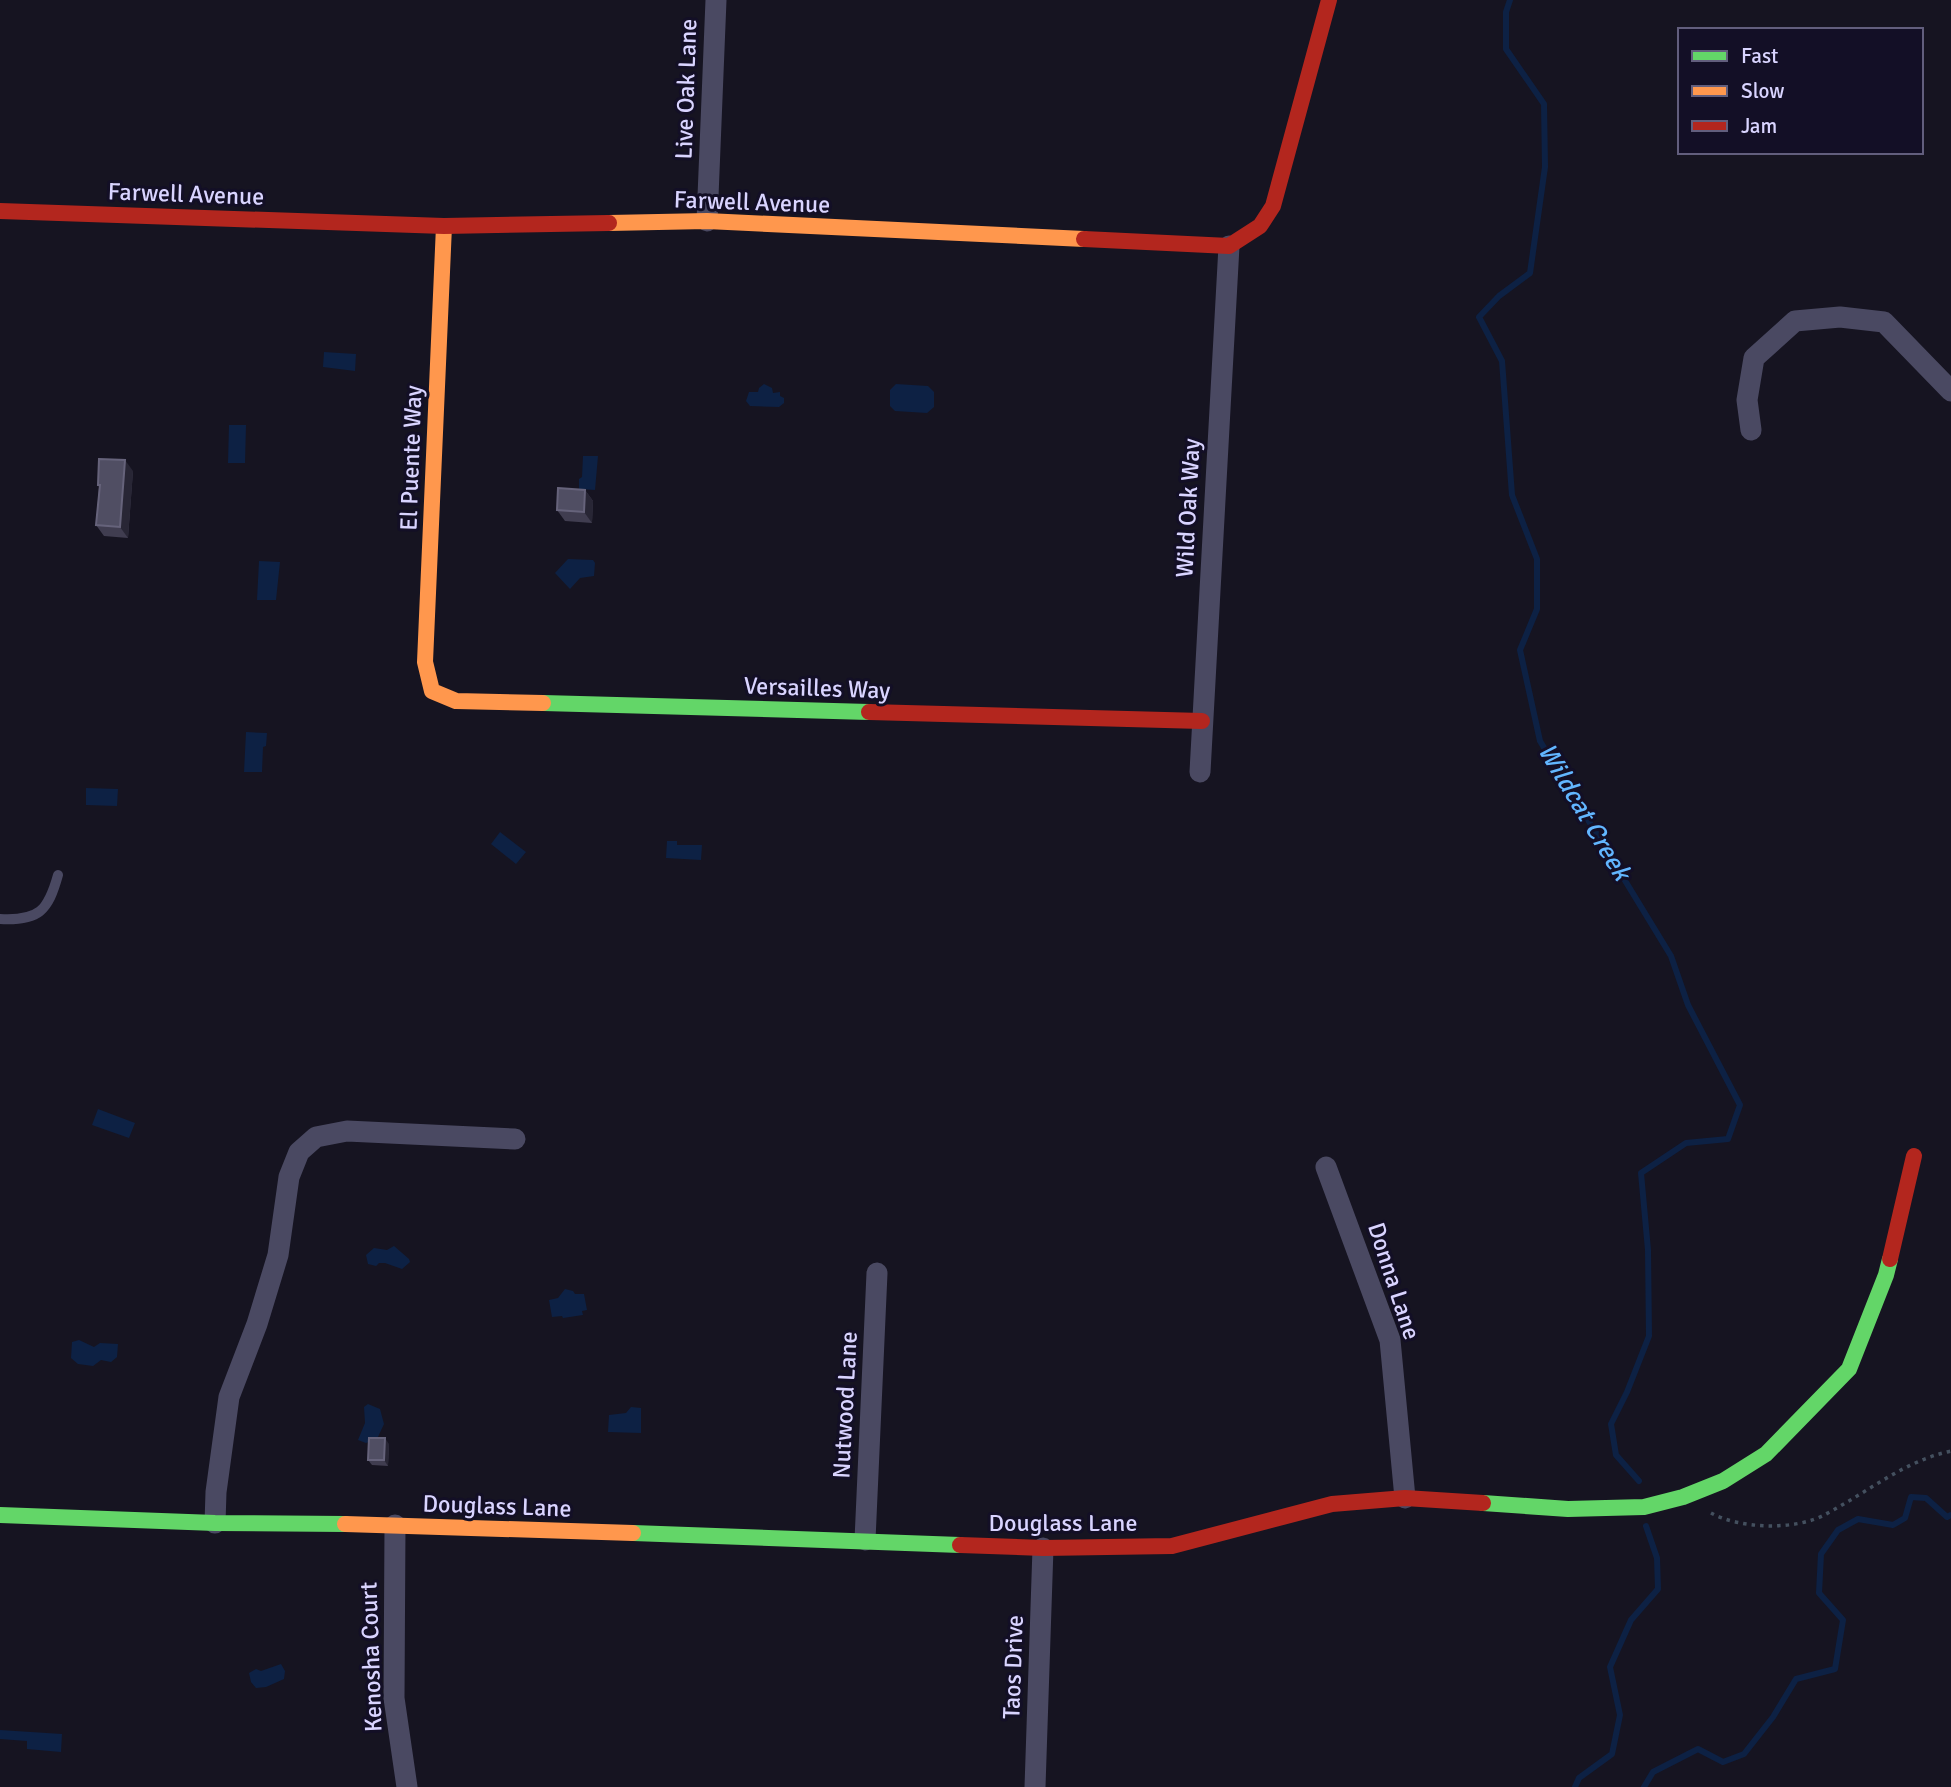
<svg xmlns="http://www.w3.org/2000/svg" width="1951" height="1787" viewBox="0 0 1951 1787" font-family="Signika,sans-serif">
<rect width="100%" height="100%" fill="#161421"/>
<!-- water -->
<g fill="#0d2144">
<path d="M324 352 356 354 355 371 323 367Z"/>
<path d="M764 384 772 388 773 393 780 392V396L784 398V403L779 407 750 406 746 401 749 392H758L759 388Z"/>
<path d="M896 384 928 386 934 392V407L927 413 895 411 890 406V390Z"/>
<path d="M229 425H246L245 463H228Z"/>
<path d="M583 456H598L595 490 579 489V479L582 477Z"/>
<path d="M568 559 593 560 595 563 594 576 580 578 570 589 555 573Z"/>
<path d="M259 561 280 562 276 600H257Z"/>
<path d="M246 732 267 733 266 746 263 747 262 772H244Z"/>
<path d="M86 788 118 789 117 806 86 805Z"/>
<path d="M500 832 526 852 516 864 491 844Z"/>
<path d="M667 841H677V845H702L701 860 666 858Z"/>
<path d="M98 1109 135 1123 129 1138 92 1125Z"/>
<path d="M394 1246 409 1259 410 1262 402 1269 385 1263H379L376 1266 368 1264 366 1255 374 1248 387 1250Z"/>
<path d="M565 1289 573 1291 575 1294H584L587 1310 582 1311 583 1315 563 1318 562 1316 552 1317 549 1300 558 1298Z"/>
<path d="M79 1340 94 1347 100 1343 118 1344 117 1357 111 1362 101 1360 93 1366 78 1364 71 1358 72 1342Z"/>
<path d="M368 1404 380 1409 384 1424 377 1439 366 1443 358 1440 365 1423 364 1407Z"/>
<path d="M631 1407 641 1408V1433L608 1432 609 1415 626 1413Z"/>
<path d="M281 1664 285 1671 284 1679 266 1687 256 1688 251 1682 249 1673 256 1669 261 1671Z"/>
<path d="M0 1730 62 1734 61 1752 27 1749V1741L0 1739Z"/>
</g>
<g fill="none" stroke-linecap="round" stroke-linejoin="round">
<!-- stream -->
<g stroke="#0d2144" stroke-width="6">
<path d="M1510 0 1506 12V49L1544 104 1545 167 1530 273 1499 296 1479 317 1502 361 1512 495 1537 559V609L1520 650 1540 741 1671 956 1688 1005 1740 1105 1728 1139 1686 1143 1641 1173 1648 1250 1649 1336 1627 1392 1611 1424 1616 1455 1639 1481"/>
<path d="M1575 1787 1579 1778 1612 1754 1620 1715 1610 1667 1631 1620 1658 1589 1657 1558 1646 1526"/>
<path d="M1644 1787 1653 1772 1698 1749 1723 1762 1744 1754 1773 1717 1796 1679 1835 1669 1843 1620 1819 1593 1821 1554 1838 1530 1858 1519 1893 1525 1905 1518 1911 1497 1926 1498 1947 1517 1951 1515"/>
</g>
<!-- path -->
<path stroke="#44505f" stroke-width="3.5" stroke-dasharray="3.5 5" stroke-linecap="butt" d="M1711 1513C1740 1529 1796 1531 1826 1514 1868 1492 1904 1461 1951 1451"/>
<!-- lane -->
<path stroke="#4a4962" stroke-width="10" d="M0 919C39 921 48 911 58 875"/>
<!-- street -->
<g stroke="#4a4962" stroke-width="21">
<path d="M707 221 716 0"/>
<path d="M1751 430 1747 400 1754 358 1795 321 1840 317 1884 322 1951 391"/>
<path d="M1200 772 1229 246"/>
<path d="M1326 1167 1390 1340 1405 1498"/>
<path d="M215 1523 216 1492 229 1397 257 1324 278 1255 289 1177 299 1152 316 1137 347 1131 515 1139"/>
<path d="M395 1525 394 1698 407 1787"/>
<path d="M865 1540 877 1273"/>
<path d="M1035 1787 1043 1548"/>
</g>
<!-- fast -->
<g stroke="#63d668" stroke-width="16">
<path d="M543 703 869 712"/>
<path d="M1483 1503 1568 1509 1644 1507 1683 1497 1723 1481 1766 1454 1849 1369 1886 1275 1890 1259"/>
<path d="M0 1515 215 1523 345 1524"/>
<path d="M633 1533 960 1545"/>
</g>
<!-- slow -->
<g stroke="#ff974d" stroke-width="16">
<path d="M609 223 707 221 1084 239"/>
<path d="M444 226 425 662 432 691 456 701 543 703"/>
<path d="M345 1524 633 1533"/>
</g>
<!-- jam -->
<g stroke="#b3261e" stroke-width="16">
<path d="M0 211 444 226 609 223"/>
<path d="M1084 239 1229 246 1260 226 1273 206 1329 0"/>
<path d="M869 712 1202 721"/>
<path d="M1890 1259 1914 1156"/>
<path d="M960 1545 1043 1548 1172 1546 1332 1504 1405 1498 1483 1503"/>
</g>
</g>
<!-- wall -->
<g fill="#403d50">
<path d="M133 471 128 538 104 536 96 525 99 487 98 485Z"/>
<path d="M585 490 593 501 592 523 565 521 557 510Z"/>
<path d="M389 1444 388 1466 372 1465 368 1460Z"/>
</g>
<!-- shaded-wall -->
<g fill="#282635">
<path d="M125 460 133 471 128 538 120 527Z"/>
<path d="M585 490 593 501 592 523 584 512Z"/>
<path d="M385 1438 389 1444 388 1466 384 1460Z"/>
</g>
<!-- building -->
<g fill="#504e63" stroke="#66637b" stroke-width="2">
<path d="M99 459 125 460 120 527 96 525 100 485H98Z"/>
<path d="M558 488 585 490 584 512 557 510Z"/>
<path d="M369 1438H385L384 1460H368Z"/>
</g>
<g text-anchor="middle" dominant-baseline="central" stroke-width="6" stroke-linejoin="round" paint-order="stroke">
<!-- street labels -->
<g font-size="24" fill="#d9d4ff" stroke="#130f26">
<text transform="translate(686 89) rotate(-88)">Live Oak Lane</text>
<text transform="translate(186 194) rotate(2)">Farwell Avenue</text>
<text transform="translate(752 202) rotate(2)">Farwell Avenue</text>
<text transform="translate(411 458) rotate(-88)">El Puente Way</text>
<text transform="translate(1188 508) rotate(-87)">Wild Oak Way</text>
<text transform="translate(817 688) rotate(2)">Versailles Way</text>
<text transform="translate(1394 1281) rotate(72)">Donna Lane</text>
<text transform="translate(845 1405) rotate(-87)">Nutwood Lane</text>
<text transform="translate(497 1506) rotate(2)">Douglass Lane</text>
<text x="1063" y="1523">Douglass Lane</text>
<text transform="translate(371 1657) rotate(-92)">Kenosha Court</text>
<text transform="translate(1013 1667) rotate(-88)">Taos Drive</text>
</g>
<!-- water labels -->
<g font-size="26" font-style="italic" fill="#62b6ff" stroke="#130f26">
<text transform="translate(1584 812) rotate(59)">Wildcat Creek</text>
</g>
</g>
<!-- legend -->
<rect x="1678" y="28" width="245" height="126" fill="#130f26" stroke="#625e7d" stroke-width="2"/>
<rect x="1692" y="51" width="35" height="10" fill="#63d668" stroke="#625e7d" stroke-width="2"/>
<text x="1741" y="63" font-size="21" fill="#d9d4ff">Fast</text>
<rect x="1692" y="86" width="35" height="10" fill="#ff974d" stroke="#625e7d" stroke-width="2"/>
<text x="1741" y="98" font-size="21" fill="#d9d4ff">Slow</text>
<rect x="1692" y="121" width="35" height="10" fill="#b3261e" stroke="#625e7d" stroke-width="2"/>
<text x="1741" y="133" font-size="21" fill="#d9d4ff">Jam</text>
</svg>
